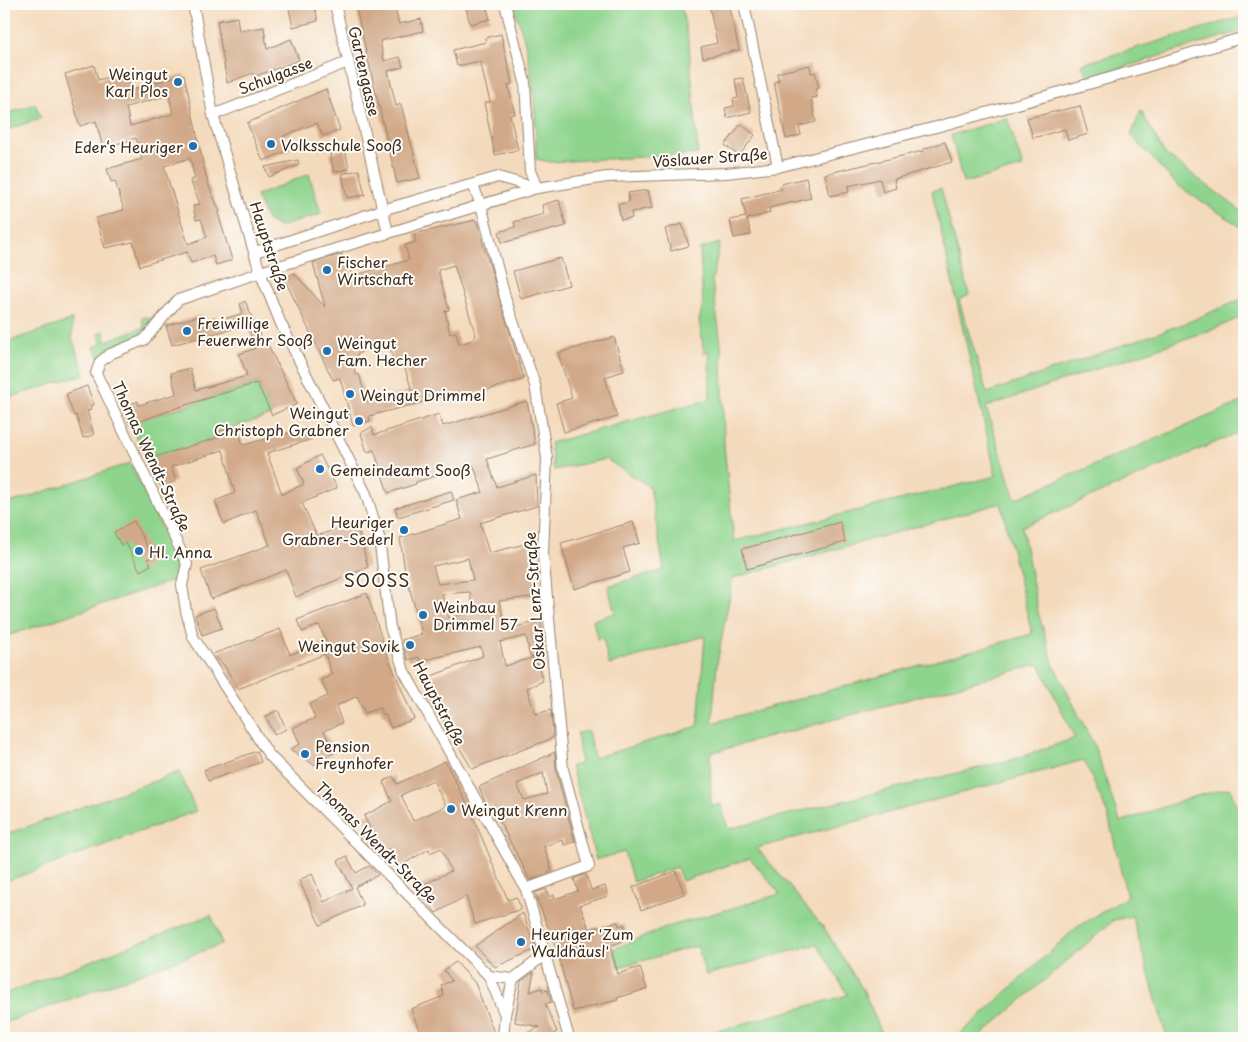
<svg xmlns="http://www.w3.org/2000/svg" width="1248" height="1042" viewBox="0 0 1248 1042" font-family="'Playpen Sans',sans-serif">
<rect width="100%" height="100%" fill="#fdfcf7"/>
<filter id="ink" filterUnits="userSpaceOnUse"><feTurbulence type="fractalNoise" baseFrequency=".02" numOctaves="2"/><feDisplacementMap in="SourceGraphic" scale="10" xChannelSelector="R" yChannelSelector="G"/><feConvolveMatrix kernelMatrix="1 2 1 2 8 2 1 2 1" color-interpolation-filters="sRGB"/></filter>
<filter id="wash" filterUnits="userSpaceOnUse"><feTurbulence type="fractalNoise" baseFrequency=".0096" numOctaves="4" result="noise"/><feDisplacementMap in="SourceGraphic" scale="20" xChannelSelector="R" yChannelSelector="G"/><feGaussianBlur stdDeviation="1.12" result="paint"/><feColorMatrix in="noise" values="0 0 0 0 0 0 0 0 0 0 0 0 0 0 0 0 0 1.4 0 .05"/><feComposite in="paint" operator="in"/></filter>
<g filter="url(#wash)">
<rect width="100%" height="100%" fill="#f4dabc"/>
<!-- green -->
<g fill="#8ed48d" stroke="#647f56" fill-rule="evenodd">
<path d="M512 4H681L689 46 698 154 550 162 536 159C536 108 533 51 512 4Z"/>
<path d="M1244 16V30L1089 78 1082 64Z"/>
<path d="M35 104 41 118 4 131V115Z"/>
<path d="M1141 111 1165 154 1244 213V229L1177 185 1131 135Z"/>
<path d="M1007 118 1023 167 963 183 951 135Z"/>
<path d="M309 174 321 214 279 227 267 220 256 196Z"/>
<path d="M941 188 969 295 959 300 987 393 1186 323 1244 298V316L1214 329 986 407 1015 499 1244 401V430L1022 527 1038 612 1054 666 1094 745 1120 822 1196 796 1230 788 1244 825V1038H1167L1132 916 1114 920 978 1038H956L1076 928 1127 897 1108 815 1084 760 757 848 824 928 863 990 884 1038H691L848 995 817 944 706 975 697 946 619 967 613 949 671 926 780 894 750 858 682 881 677 867 633 882 624 852 596 860 571 766 581 764 577 733 588 731 594 758 698 726 705 636 609 665 603 638 597 639 593 620 615 613 608 586 664 570 650 487 606 459 554 470 550 443 710 399 709 351 704 353 699 320 703 306 700 249 720 243 712 281 722 351 724 446 734 541 996 476 932 191ZM1001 503 1032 634 712 723 717 663 733 578ZM1039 664 1075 738 1015 759 728 829 721 804 711 806 710 753Z"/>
<path d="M147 317 151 319C145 343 111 340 99 357L94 347 101 344 99 333 104 331 106 341 144 327 142 318Z"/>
<path d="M72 320V339L85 374 4 399V343Z"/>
<path d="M258 383 272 415 219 432 220 437 148 459 129 424Z"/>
<path d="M130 463 175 556 174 580 4 637V505Z"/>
<path d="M179 772 196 811 4 882V835Z"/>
<path d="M211 915 222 944 4 1023V994Z"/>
</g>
<g id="blocks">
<!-- building -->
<g fill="#d2a988" fill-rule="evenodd">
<path d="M288 4H314L318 21 293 27Z"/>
<path d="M355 4H394L399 24 421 19 423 31 380 41 384 61 400 57 403 67 388 71 396 106 401 104 420 178 397 183Z"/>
<path d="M465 4H486L490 19 470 24Z"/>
<path d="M714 4H729L739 50 703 58 701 47 717 43 709 5Z"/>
<path d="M237 17 239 31 264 27 267 49 291 39 299 60 254 77 253 73 227 83 217 21Z"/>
<path d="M501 34 512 84 508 85 515 114 510 115 518 150 495 155 484 103 490 102 480 61 457 66 453 50 486 42 485 38Z"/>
<path d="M94 65 98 80 126 72 131 90 184 74 203 163 208 184 220 212 218 213 232 260 216 265 213 256 191 263 187 252 140 266 133 242 105 248 96 218 124 210 115 181 111 182 107 169 142 159 136 138 103 148 96 121 80 126 65 74ZM169 95 173 114 130 126 126 107ZM190 158 195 179 190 180 200 204 193 206 196 220 201 219 207 237 188 244 164 166Z"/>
<path d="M810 65 811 73 815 72 819 88 815 89 817 97 811 98 816 122 799 126 801 135 786 139 774 82 779 81 777 73Z"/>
<path d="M743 78 751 112 727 118 725 108 734 106 733 99 738 98 735 79Z"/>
<path d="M326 89 340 130 323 136 317 123 283 136 289 150 263 161 247 123Z"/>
<path d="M1080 106 1088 134 1068 140 1065 129 1033 138 1027 118Z"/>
<path d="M741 124 755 135 739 156 725 145Z"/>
<path d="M945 142 952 162 894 179 896 188 883 192 880 179 848 186 849 192 830 196 825 174 923 151V149Z"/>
<path d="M345 149 349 169 334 172 330 153Z"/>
<path d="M298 160 299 165 269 177 265 167Z"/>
<path d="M359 170 365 195 347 198 342 174Z"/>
<path d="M806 178 811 198 769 208 770 213 747 219 751 235 734 238 730 220 746 217 742 199 782 189 781 184Z"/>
<path d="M648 190 652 208 631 212 632 218 621 220 618 204 629 202 628 193Z"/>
<path d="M559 200 566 226 502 243 499 232 515 227 514 222 544 214 542 205Z"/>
<path d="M476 220 524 379 448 402 446 396 369 416 370 421 353 426 340 378 333 380 284 278 294 273 325 307 313 263 342 254 343 260 347 259 352 276 409 260 405 245 416 242 414 234ZM454 265 476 336 470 341 459 344 456 332 450 334 445 311 449 310 438 270ZM389 344 395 364 403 362 412 391 367 402 359 374 356 375 351 359 364 350Z"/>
<path d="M682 224 689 246 671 251 665 229Z"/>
<path d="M561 258 569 285 521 299 513 271Z"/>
<path d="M245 301 264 344 267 343 297 404 272 415 257 383 179 407 130 425 123 409 126 408V406L138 401 139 405 176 394 171 373 190 368 196 390 247 376 239 354 256 348 247 325 172 345 166 326 201 315 203 321 216 317 217 321 243 313 240 304Z"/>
<path d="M614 337 624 371 605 377 617 417 564 432 556 403 572 398 558 353Z"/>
<path d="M87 386 94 405 90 406 91 410 87 411 94 435 83 438 76 415 74 416 66 394Z"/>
<path d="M527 401 535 444 487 459 497 487 536 475 537 506 480 523 489 553 529 543 538 596 499 601 506 629 541 621 545 654 530 657 526 636 500 642 505 666 535 657 543 681 527 688 535 714 551 710 553 738 472 769 443 719 424 679 483 656 481 647 420 661 419 657 408 660 402 640 422 634 405 571 400 538 462 519 456 500 483 492 473 464 416 482V484L388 493 374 450 367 452 361 433 372 427 374 435 439 414 443 426ZM468 558 473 580 438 584 433 566ZM470 592 473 611 449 618 442 594Z"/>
<path d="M237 426 243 445 306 428 312 439 267 453 282 494 304 484 297 468 320 455 337 488 302 503 317 536 356 522 368 567 296 597 286 570 211 599 201 570 270 545 256 510 224 524 215 501 235 493 223 450 171 467 176 481 161 487 148 459 220 437 218 432Z"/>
<path d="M451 491 454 500 398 517 395 508Z"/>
<path d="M134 521 152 557 147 559 151 565 140 571 126 543 121 545 114 532Z"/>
<path d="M633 522 640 543 623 548 630 572 574 589 561 543Z"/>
<path d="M840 522 845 542 747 569 742 549Z"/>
<path d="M367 593 386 652 414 719 391 728 385 714 383 715 380 708 365 713 357 696 336 706 342 723 324 731 334 752 314 765 290 749 300 744 293 728 315 718 309 704 328 696 321 680 332 675 325 654 238 689 224 665 213 654 280 629 290 655 307 648 308 650 326 641 319 625 302 632 297 620Z"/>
<path d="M214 608 222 628 202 635 195 615Z"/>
<path d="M278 710 286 729 274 735 266 716Z"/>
<path d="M257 751 261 762 208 781 204 770Z"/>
<path d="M555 752 556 771 575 842 564 845 563 840 544 846 552 871 530 880 491 805 487 806 479 787ZM543 773 547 794 524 800 517 784Z"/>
<path d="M445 761 468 806 471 805 474 811 471 812 508 900 516 897 522 909 475 924 466 896 436 913 417 888 451 871 441 848 430 853 429 849 398 867 389 849 380 854 363 835 371 830 364 816 392 801 383 782 393 776 397 784ZM433 780 446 806 413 821 401 795Z"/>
<path d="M347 856 356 873 369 866 378 875 355 887 363 905 320 925 299 880 312 874 324 902 352 888 338 861Z"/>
<path d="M676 871 684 894 641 910 633 887Z"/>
<path d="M586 874 591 890 605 886 608 896 580 905 589 929 618 922 619 926 624 924 627 935 622 936 624 941 610 946 618 974 640 967 647 989 617 998 618 1000 573 1011 557 951 535 893 546 889 549 897 554 895 555 899 578 891 574 879Z"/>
<path d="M523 913 536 949 495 967 475 946Z"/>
<path d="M456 962 475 983 496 1038H422L411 1009 444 996 441 985 452 981 444 970Z"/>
<path d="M534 972 530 992 542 988 543 991 548 990 551 1002 545 1004 557 1032 554 1033 556 1038H516L540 1027 515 1022 521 981Z"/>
</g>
</g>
</g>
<g filter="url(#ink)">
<use href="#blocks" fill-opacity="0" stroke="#98826d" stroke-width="1"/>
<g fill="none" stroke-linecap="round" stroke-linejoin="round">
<!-- minor casing -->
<g stroke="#98826d" stroke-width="12">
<g id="minor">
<path d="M193 4 213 115 260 272 281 324 366 494 379 537 390 627 404 671 526 889 569 1038"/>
<path d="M335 4 388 233"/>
<path d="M505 4 525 82 530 171 537 188"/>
<path d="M744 4 778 167"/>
<path d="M213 115 348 62"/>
<path d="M473 185 481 205 506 301 535 385 547 458 543 554 563 769 589 866 526 889"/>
<path d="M255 252 382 210 498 177 537 188"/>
<path d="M489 976 513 979 546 954"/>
<path d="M505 1015 513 979"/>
<path d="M503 1038 505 1015 489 976 269 755 193 637 186 611 182 585 187 564 96 373 100 362 110 354 144 340 178 300 276 267 537 188 607 177 726 173 778 167 940 126 1113 77 1244 37"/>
</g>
</g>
<!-- minor -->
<use href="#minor" stroke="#fff" stroke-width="10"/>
</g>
</g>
<!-- markers -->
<g fill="#1f6fb2" stroke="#fdfcf7" stroke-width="2">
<circle cx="178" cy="82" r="5"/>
<circle cx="271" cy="144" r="5"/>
<circle cx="193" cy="146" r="5"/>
<circle cx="327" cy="270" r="5"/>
<circle cx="187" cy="331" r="5"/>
<circle cx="327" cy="351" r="5"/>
<circle cx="350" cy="394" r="5"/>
<circle cx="359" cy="421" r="5"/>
<circle cx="320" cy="469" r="5"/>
<circle cx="404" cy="530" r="5"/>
<circle cx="139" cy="551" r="5"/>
<circle cx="423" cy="615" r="5"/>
<circle cx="410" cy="645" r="5"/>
<circle cx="305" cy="754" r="5"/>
<circle cx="451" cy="809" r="5"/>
<circle cx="521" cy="942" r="5"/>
</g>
<g text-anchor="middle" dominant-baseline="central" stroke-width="4" stroke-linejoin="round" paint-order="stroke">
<!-- street labels -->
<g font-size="15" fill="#3b2a1e" stroke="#fdfcf7">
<text transform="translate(365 71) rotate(77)">Gartengasse</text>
<text transform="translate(275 75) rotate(-21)">Schulgasse</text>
<text transform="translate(710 157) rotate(-4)">Vöslauer Straße</text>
<text transform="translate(270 246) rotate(72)">Hauptstraße</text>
<text transform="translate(152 456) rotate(65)">Thomas Wendt-Straße</text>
<text transform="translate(534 601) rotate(-94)">Oskar Lenz-Straße</text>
<text transform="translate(440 703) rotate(62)">Hauptstraße</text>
<text transform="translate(377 842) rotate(45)">Thomas Wendt-Straße</text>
</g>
<!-- poi labels -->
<g font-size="15" fill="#3b2a1e" stroke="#fdfcf7" text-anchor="start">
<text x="168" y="73" text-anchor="end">Weingut<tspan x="168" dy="17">Karl Plos</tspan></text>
<text x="281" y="144">Volksschule Sooß</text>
<text x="183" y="146" text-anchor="end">Eder‘s Heuriger</text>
<text x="337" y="261">Fischer<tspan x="337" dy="17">Wirtschaft</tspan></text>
<text x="197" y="322">Freiwillige<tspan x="197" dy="17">Feuerwehr Sooß</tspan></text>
<text x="337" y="342">Weingut<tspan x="337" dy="17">Fam. Hecher</tspan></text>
<text x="360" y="394">Weingut Drimmel</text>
<text x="349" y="412" text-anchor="end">Weingut<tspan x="349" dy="17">Christoph Grabner</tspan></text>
<text x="330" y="469">Gemeindeamt Sooß</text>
<text x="394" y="521" text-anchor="end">Heuriger<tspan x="394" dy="17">Grabner-Sederl</tspan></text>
<text x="149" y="551">Hl. Anna</text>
<text x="433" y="606">Weinbau<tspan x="433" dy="17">Drimmel 57</tspan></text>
<text x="400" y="645" text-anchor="end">Weingut Sovik</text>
<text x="315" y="745">Pension<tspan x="315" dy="17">Freynhofer</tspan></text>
<text x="461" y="809">Weingut Krenn</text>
<text x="531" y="933">Heuriger 'Zum<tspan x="531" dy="17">Waldhäusl'</tspan></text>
</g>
<!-- quarter labels -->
<g font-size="18" letter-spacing="1" fill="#3b2a1e" stroke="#fdfcf7">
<text x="377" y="579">SOOSS</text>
</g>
</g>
<!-- margin -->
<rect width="1248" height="1042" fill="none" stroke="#fdfcf7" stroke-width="20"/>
</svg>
